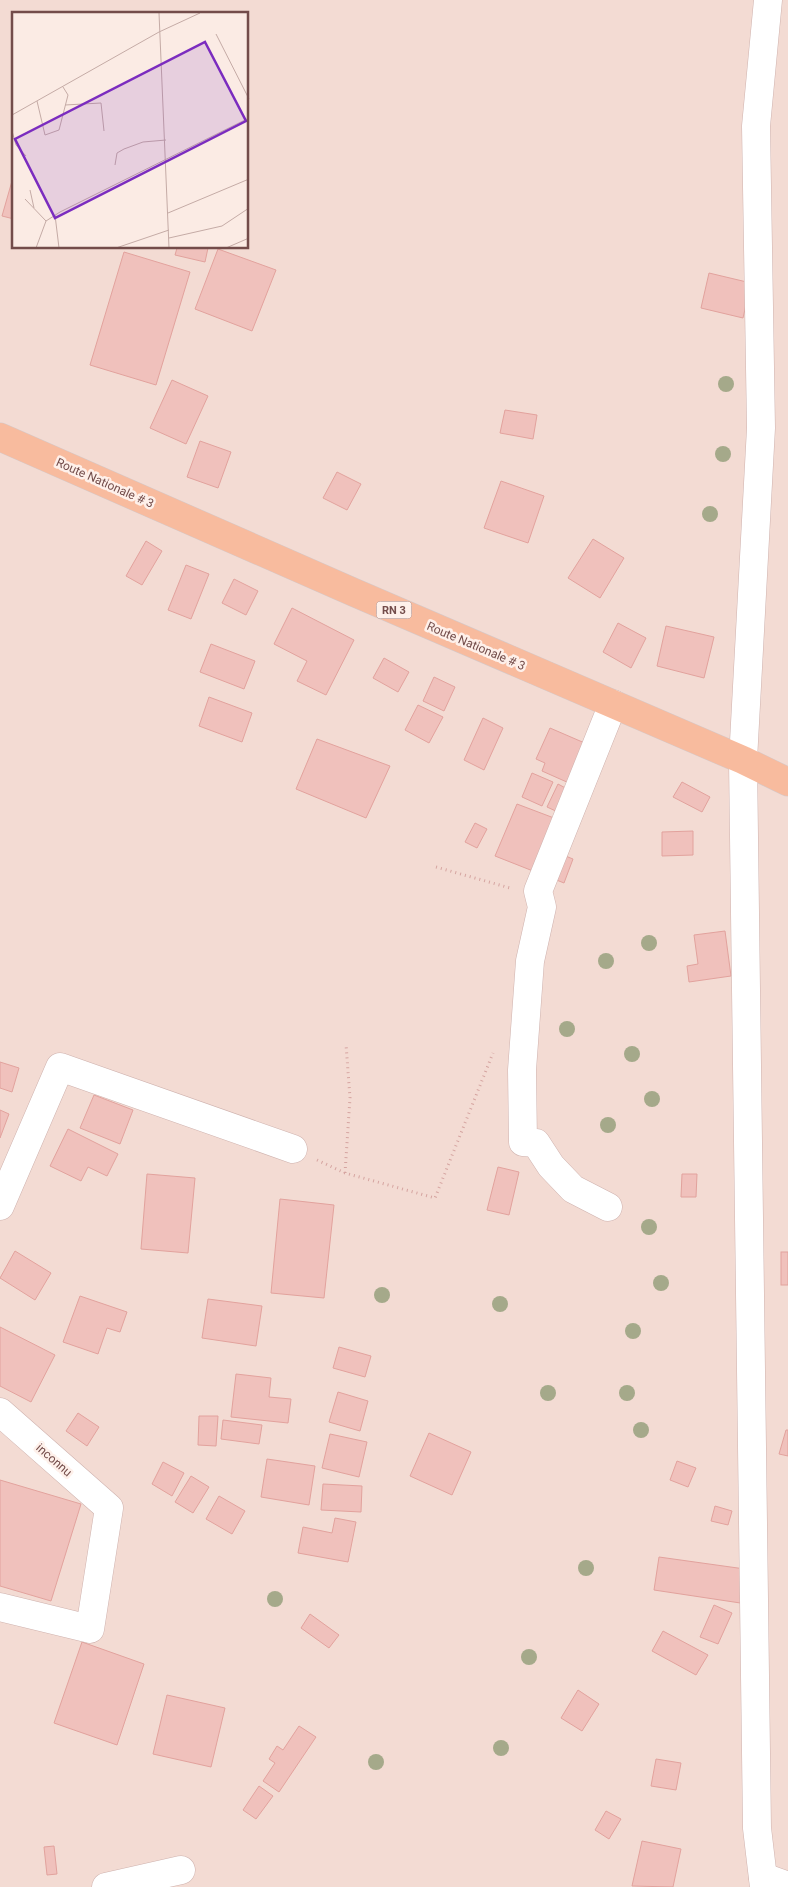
<svg xmlns="http://www.w3.org/2000/svg" width="788" height="1887" viewBox="0 0 788 1887" font-family="Roboto,sans-serif">
<rect width="100%" height="100%" fill="#fbebe4"/>
<!-- residential -->
<path fill="#f3dbd3" fill-rule="evenodd" d="M0 0H788V1887H0ZM14 14H248V248H14Z"/>
<!-- building -->
<g fill="#f0c1bc" stroke="#e2a29d">
<path d="M14 174V219L2 216Z"/>
<path d="M177 248H208L205 262 175 255Z"/>
<path d="M218 249 276 270 252 331 195 309Z"/>
<path d="M124 252 190 272 156 385 90 365Z"/>
<path d="M709 273 751 283 743 318 701 308Z"/>
<path d="M172 380 208 396 186 444 150 428Z"/>
<path d="M505 410 537 415 533 439 500 433Z"/>
<path d="M200 441 231 452 218 488 187 477Z"/>
<path d="M337 472 361 484 347 510 323 498Z"/>
<path d="M501 481 544 496 528 543 484 528Z"/>
<path d="M593 539 624 558 600 598 568 578Z"/>
<path d="M146 541 162 551 142 585 126 576Z"/>
<path d="M186 565 209 574 191 619 168 610Z"/>
<path d="M234 579 258 591 246 615 222 603Z"/>
<path d="M292 608 354 640 326 695 297 681 307 661 274 644Z"/>
<path d="M618 623 646 638 631 668 603 652Z"/>
<path d="M666 626 714 637 704 678 657 666Z"/>
<path d="M211 644 255 661 244 689 200 672Z"/>
<path d="M384 658 409 672 398 692 373 678Z"/>
<path d="M434 677 455 687 444 711 423 701Z"/>
<path d="M209 697 252 713 242 742 199 726Z"/>
<path d="M418 705 443 717 429 743 405 730Z"/>
<path d="M483 718 503 728 484 770 464 760Z"/>
<path d="M550 728 587 744 569 783 542 771 545 763 536 759Z"/>
<path d="M317 739 390 766 366 818 296 789Z"/>
<path d="M532 773 553 782 542 806 522 797Z"/>
<path d="M682 782 710 797 702 812 673 797Z"/>
<path d="M558 784 571 791 560 813 547 807Z"/>
<path d="M517 804 554 818 533 871 495 856Z"/>
<path d="M475 823 487 829 477 848 465 842Z"/>
<path d="M693 831V855L662 856V832Z"/>
<path d="M558 853 573 859 564 883 549 877Z"/>
<path d="M725 931 731 976 689 982 687 966 698 964 694 935Z"/>
<path d="M0 1062 19 1068 12 1092 0 1088Z"/>
<path d="M94 1095 133 1110 120 1144 80 1128Z"/>
<path d="M0 1110 9 1114 0 1138Z"/>
<path d="M68 1129 118 1154 107 1176 88 1167 81 1181 50 1166Z"/>
<path d="M498 1167 519 1172 509 1215 487 1210Z"/>
<path d="M147 1174 195 1178 188 1253 141 1249Z"/>
<path d="M682 1174H697L696 1197H681Z"/>
<path d="M280 1199 334 1205 324 1298 271 1293Z"/>
<path d="M15 1251 51 1273 35 1300 0 1278Z"/>
<rect x="781" y="1252" width="7" height="33"/>
<path d="M80 1296 127 1312 120 1332 107 1328 98 1354 63 1342Z"/>
<path d="M208 1299 262 1306 256 1346 202 1338Z"/>
<path d="M0 1327 55 1355 31 1402 0 1386Z"/>
<path d="M339 1347 371 1356 365 1377 333 1368Z"/>
<path d="M236 1374 271 1378 269 1397 291 1399 288 1423 231 1417Z"/>
<path d="M338 1392 368 1401 360 1431 329 1422Z"/>
<path d="M78 1413 99 1427 87 1446 66 1431Z"/>
<path d="M199 1416H218L216 1446 198 1445Z"/>
<path d="M223 1420 262 1425 259 1444 221 1439Z"/>
<path d="M786 1430H788V1456L779 1454Z"/>
<path d="M429 1433 471 1452 452 1495 410 1476Z"/>
<path d="M330 1434 367 1442 359 1477 322 1468Z"/>
<path d="M267 1459 315 1466 309 1505 261 1497Z"/>
<path d="M677 1461 696 1468 688 1487 670 1480Z"/>
<path d="M163 1462 184 1473 172 1496 152 1484Z"/>
<path d="M191 1476 209 1487 193 1513 175 1502Z"/>
<path d="M0 1480 81 1504 51 1601 0 1586Z"/>
<path d="M323 1484 362 1486 361 1512 321 1510Z"/>
<path d="M219 1496 245 1511 232 1534 206 1519Z"/>
<path d="M715 1506 732 1511 728 1525 711 1521Z"/>
<path d="M335 1518 356 1522 348 1562 298 1553 303 1527 332 1533Z"/>
<path d="M659 1557 752 1570 747 1604 654 1590Z"/>
<path d="M714 1605 732 1613 718 1644 700 1637Z"/>
<path d="M310 1614 339 1635 329 1648 301 1628Z"/>
<path d="M663 1631 708 1655 696 1675 652 1651Z"/>
<path d="M82 1642 144 1664 117 1745 54 1723Z"/>
<path d="M578 1690 599 1704 582 1731 561 1718Z"/>
<path d="M167 1695 225 1708 211 1767 153 1754Z"/>
<path d="M299 1726 316 1737 279 1792 263 1781 275 1763 269 1759 277 1746 283 1750Z"/>
<path d="M656 1759 681 1763 676 1790 651 1786Z"/>
<path d="M259 1786 273 1796 256 1819 243 1810Z"/>
<path d="M606 1811 621 1819 609 1839 595 1830Z"/>
<path d="M642 1841 681 1849 673 1887 632 1886Z"/>
<path d="M54 1846 57 1874 47 1875 44 1847Z"/>
</g>
<g fill="none" stroke-linecap="round" stroke-linejoin="round">
<!-- minor casing -->
<g stroke="#cfb2ae" stroke-width="29">
<g id="minor">
<path d="M0 1206 60 1067 293 1149"/>
<path d="M608 1207 573 1189 551 1166 536 1143 523 1142 522 1070 530 961 542 907 538 891 613 704"/>
<path d="M0 1412 109 1508 90 1629 0 1607"/>
<path d="M763 1877 788 1886"/>
<path d="M106 1887 181 1870"/>
<path d="M764 1887 757 1828 743 760 761 428 756 126 768 0"/>
</g>
</g>
<!-- major casing -->
<g stroke="#d5c9c9" stroke-width="29">
<path id="major" d="M0 437 353 592 743 760 788 782"/>
</g>
<!-- path -->
<g stroke="#d5a4a0" stroke-width="3" stroke-dasharray="1 4" stroke-linecap="butt">
<path d="M436 867 510 888"/>
<path d="M317 1160 345 1173 435 1198 493 1053"/>
<path d="M345 1173 350 1098 346 1044"/>
</g>
<!-- minor -->
<use href="#minor" stroke="#fff" stroke-width="28"/>
<!-- major -->
<use href="#major" stroke="#f8bb9e" stroke-width="28"/>
</g>
<!-- trees -->
<g fill="#a5a98a">
<circle cx="726" cy="384" r="8"/>
<circle cx="723" cy="454" r="8"/>
<circle cx="710" cy="514" r="8"/>
<circle cx="649" cy="943" r="8"/>
<circle cx="606" cy="961" r="8"/>
<circle cx="567" cy="1029" r="8"/>
<circle cx="632" cy="1054" r="8"/>
<circle cx="652" cy="1099" r="8"/>
<circle cx="608" cy="1125" r="8"/>
<circle cx="649" cy="1227" r="8"/>
<circle cx="661" cy="1283" r="8"/>
<circle cx="382" cy="1295" r="8"/>
<circle cx="500" cy="1304" r="8"/>
<circle cx="633" cy="1331" r="8"/>
<circle cx="548" cy="1393" r="8"/>
<circle cx="627" cy="1393" r="8"/>
<circle cx="641" cy="1430" r="8"/>
<circle cx="586" cy="1568" r="8"/>
<circle cx="275" cy="1599" r="8"/>
<circle cx="529" cy="1657" r="8"/>
<circle cx="501" cy="1748" r="8"/>
<circle cx="376" cy="1762" r="8"/>
</g>
<g text-anchor="middle" dominant-baseline="central" stroke-width="5" stroke-linejoin="round" paint-order="stroke">
<!-- shield labels -->
<rect fill="#fef0ea" stroke="#9d7d7a" stroke-width="1" x="376.5" y="601.5" width="35" height="17" rx="4"/>
<g font-size="11" font-weight="bold" fill="#734c4a">
<text x="394" y="610">RN 3</text>
</g>
<!-- street labels -->
<g font-size="12" fill="#734c4a" stroke="#fef0ea">
<text transform="translate(105 483) rotate(24)">Route Nationale # 3</text>
<text transform="translate(476 646) rotate(23)">Route Nationale # 3</text>
<text transform="translate(54 1460) rotate(41)">inconnu</text>
</g>
</g>
<!-- overview -->
<g transform="translate(12 12)">
<rect width="236" height="236" fill="#fbebe4"/>
<path fill="none" stroke="#c5aba6" stroke-width="1" d="M147 1 157 236M147 20 188 1M204 22 237 87M25 89 33 123 47 118 56 83 51 75M53 93 89 91 92 119M0 103 147 20M0 119 4 133 14 144M103 153 105 141 112 137 131 130 154 128M18 178 22 196M13 187 34 209M156 201 237 167M43 203 47 236M157 226 210 214 237 196M24 236 34 209 48 200 237 106M104 236 157 218M214 236 237 226"/>
<path fill="#7b2cbf" fill-opacity="0.15" stroke="#7b2cbf" stroke-width="2.5" d="M193 30 234 109 43 206 3 127Z"/>
<rect width="236" height="236" fill="none" stroke="#734c4a" stroke-width="2.5"/>
</g>
</svg>
